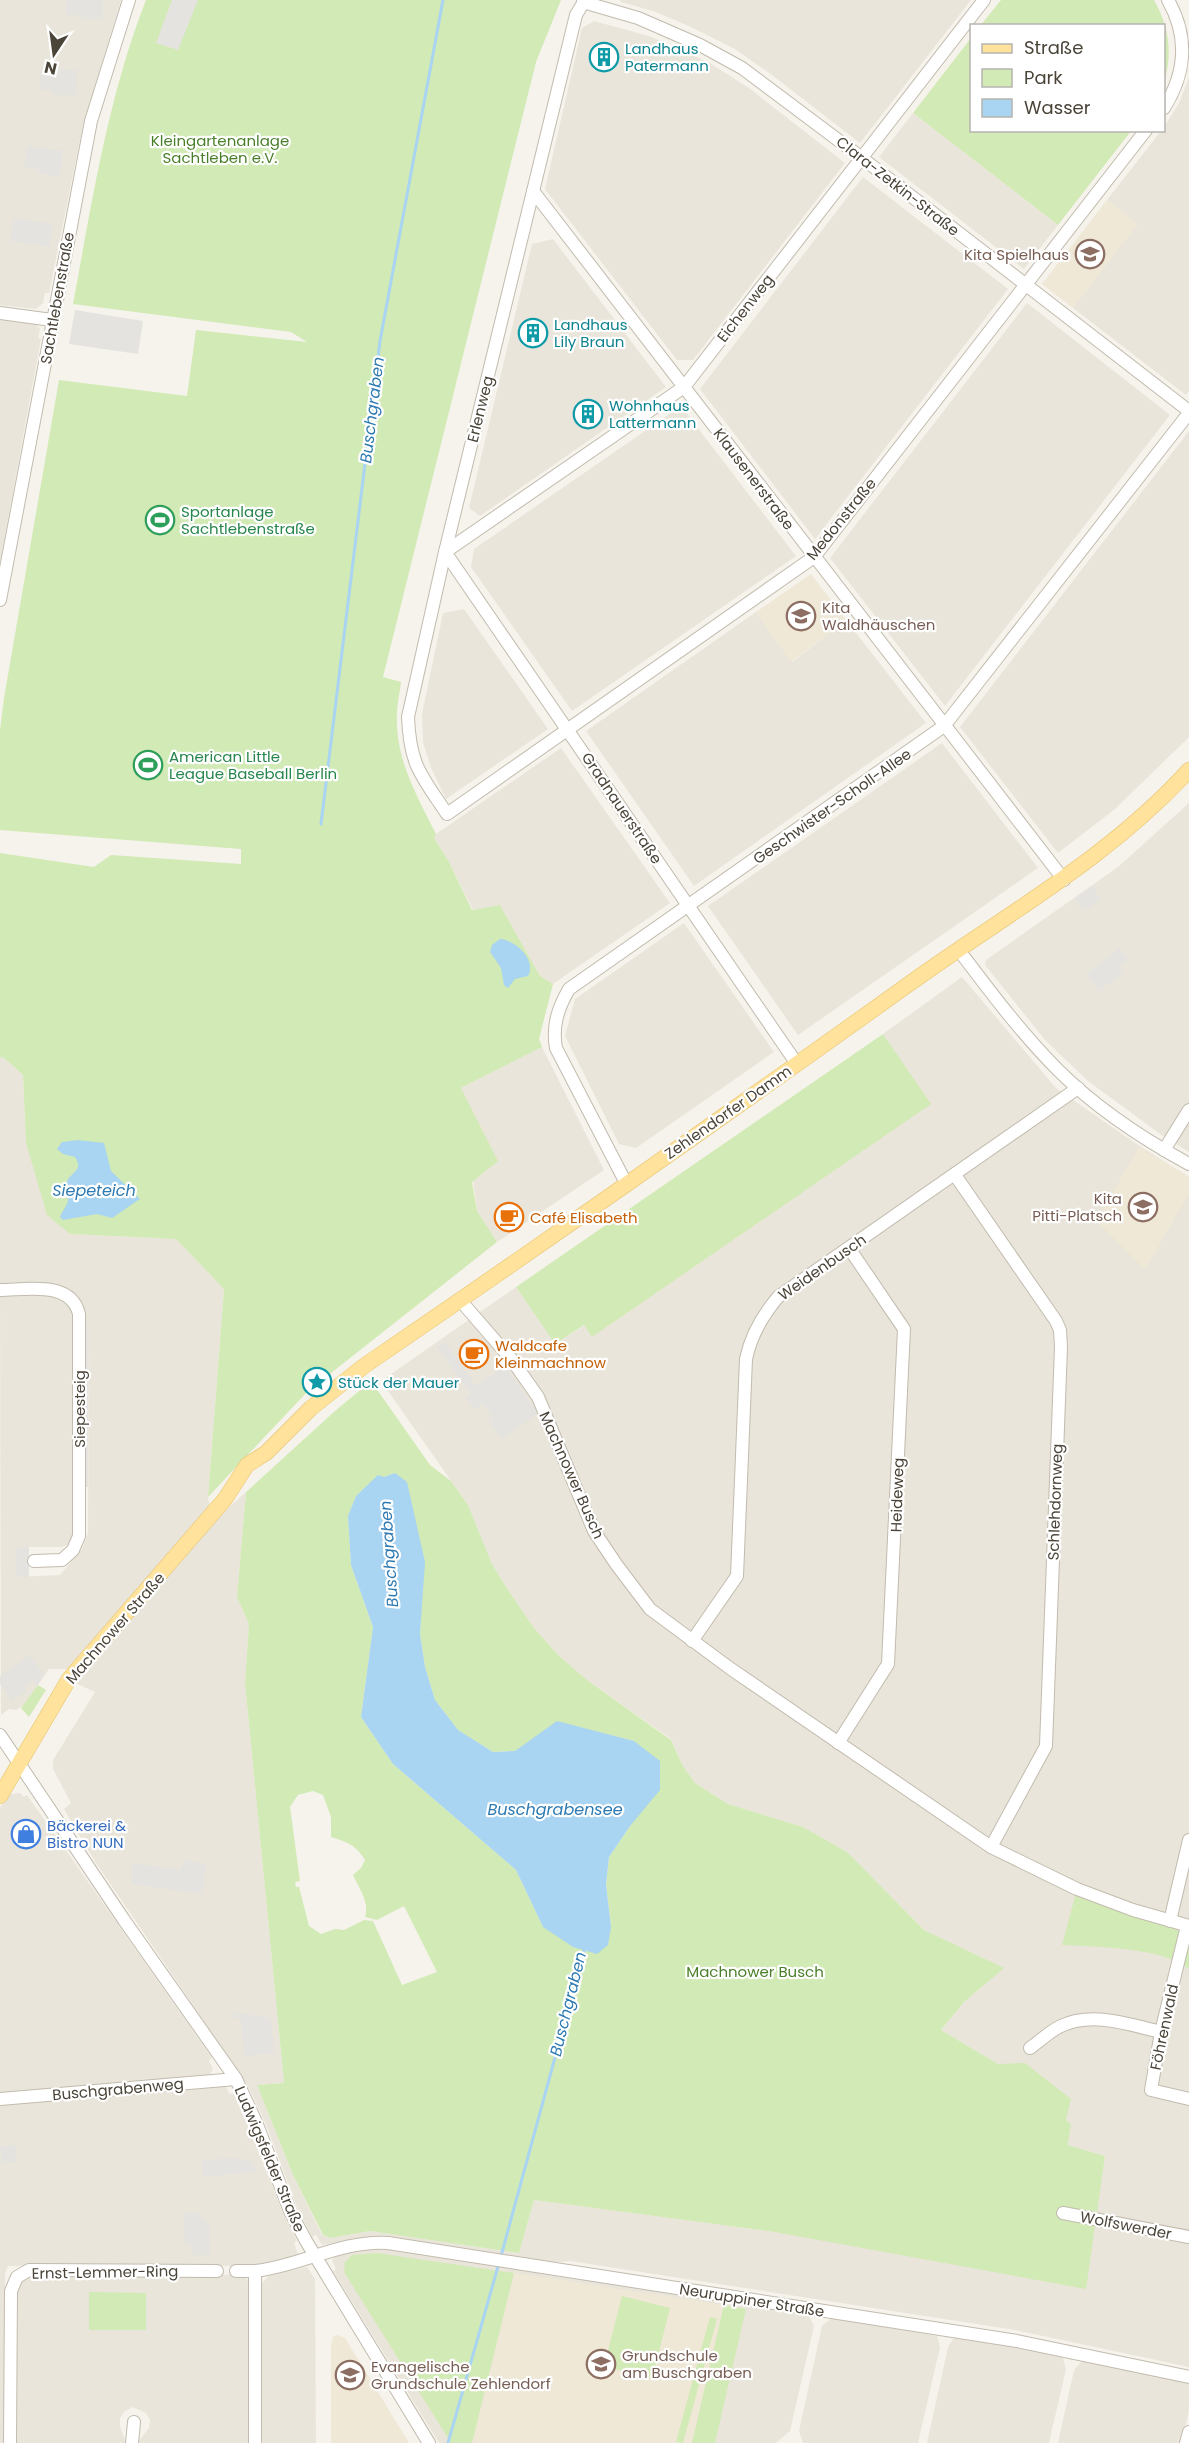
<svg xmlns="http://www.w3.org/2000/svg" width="1189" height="2443" viewBox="0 0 1189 2443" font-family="Poppins,sans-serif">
<rect width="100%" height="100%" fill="#f6f3ec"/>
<!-- residential -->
<g fill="#eae5da">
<path d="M0 0H121L83 125 49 293H45L43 303 36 309 0 305Z"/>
<path d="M620 0H971L860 143 772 75 735 49 689 26 653 11 621 2Z"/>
<path d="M594 21 649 36 708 62 749 88 845 163 693 360H677L545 189 582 28Z"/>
<path d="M1189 78V391L1186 395 1073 308 1137 224 1107 200 1161 131 1164 130V127L1179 103Z"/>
<path d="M913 113 1058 225 1024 269 879 157Z"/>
<path d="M863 177 1008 289 815 539 700 389Z"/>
<path d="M553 239 666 387 480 516 469 508 532 244Z"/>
<path d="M1027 303 1170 415 945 706 830 558Z"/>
<path d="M0 319 35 323 40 329 38 338 41 339 0 562Z"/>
<path d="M681 406 796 556 572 711 471 567 474 549Z"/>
<path d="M1189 431V737L1115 809 1058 853 960 727Z"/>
<path d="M464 609 548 729 446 799 431 768 423 742 422 714 443 613Z"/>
<path d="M756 612 792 662 846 620 926 723 694 886 586 731Z"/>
<path d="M942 743 1038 868 798 1035 708 906Z"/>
<path d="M561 748 670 903 553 984 540 976 500 905 473 910 449 862 434 838 436 834Z"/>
<path d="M1189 803V1152L1163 1136 1088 1081 1045 1040 985 965 986 960 1118 867Z"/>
<path d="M684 923 774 1052 636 1148 619 1144 565 1036 575 999Z"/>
<path d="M962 977 1056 1088 1135 1143 1189 1177V2367L1015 2330 570 2261 544 2263 376 2237 356 2238 322 2245 316 2235 312 2237 297 2207 265 2122 248 2086 96 1863 64 1809 71 1803 53 1769V1760L95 1692 75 1683 217 1518 246 1492 237 1597 249 1624 245 1683 284 2083 257 2085 293 2175 322 2235 331 2238 370 2231 519 2253 534 2200 775 2232 1096 2210 1105 2156 1068 2145 1071 2124 998 2064 941 2030 964 2002 1003 1968 924 1930 847 1852 803 1827 728 1804 695 1783 683 1766 671 1739 587 1680 558 1655 534 1628 508 1590 492 1564 468 1505 381 1381 516 1287 555 1344 585 1325 593 1336 930 1104 883 1034Z"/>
<path d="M542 1047 604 1170 497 1242 477 1211 461 1088Z"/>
<path d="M0 1057 4 1058 23 1075 26 1144 70 1234 176 1239 224 1289 208 1497 210 1507 70 1669H49L24 1705 16 1710 9 1709 1 1715 0 1295H52L67 1301 74 1315V1536L70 1544 62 1547H16V1577L60 1575 82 1549 88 1533 89 1326 79 1300 66 1289 61 1287 0 1285Z"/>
<path d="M10 1792 12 1794 20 1793 24 1797 27 1795 212 2058 209 2060 213 2070 208 2076 0 2093V1808Z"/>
<path d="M225 2086 230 2094 234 2093 245 2118 283 2213 297 2241 294 2243 298 2254 268 2264 241 2266H8L5 2273V2443H0V2103Z"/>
<path d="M382 2248 808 2314 814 2326 790 2431 776 2443H439L333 2271 336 2269 332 2260 337 2254Z"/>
<path d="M307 2267 315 2279 316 2443H260L261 2284 269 2276Z"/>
<path d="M39 2274 238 2275 247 2279 250 2286V2443H137L149 2428 150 2420 146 2413 133 2407 125 2411 120 2418V2427L126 2443H15V2296L23 2280Z"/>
<path d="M832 2318 937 2336 940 2347 918 2443H803L799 2431 822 2326Z"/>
<path d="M962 2337 1062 2355 1066 2369 1049 2443H927L948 2347 953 2339Z"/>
<path d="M1082 2361 1186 2382 1189 2384V2410L1182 2443H1058L1074 2370Z"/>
</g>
<!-- education -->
<g fill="#efe8d6">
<path d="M1107 200 1138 224 1073 308 1042 284Z"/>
<path d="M811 574 846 620 791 662 756 612Z"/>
<path d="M1139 1147 1189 1177V1194L1145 1269 1096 1221Z"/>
<path d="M514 2273 724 2305 692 2443H472Z"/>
<path d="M337 2335 345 2338 409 2443H331V2345L333 2337Z"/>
</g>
<!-- green -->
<g fill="#d2eab5" fill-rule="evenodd">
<path d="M146 0H561L536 62 383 677 401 682C400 692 397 704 397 714 395 759 417 796 436 834L434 838 449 862 472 910 500 905 540 976 553 984 539 1039 542 1047 461 1088 498 1161 472 1182 477 1211 497 1242 307 1392 208 1497 224 1289 176 1239 70 1234 47 1215 26 1143 23 1075 4 1058 0 1057V853L94 867 111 855 241 864V849L0 830V730L4 698 59 380 187 396 196 330 307 342 291 332 73 304C92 202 108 97 146 0Z"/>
<path d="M1001 0H1154C1169 26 1173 54 1164 82V26L981 25Z"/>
<path d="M971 38 972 130 1131 131 1058 225 913 113Z"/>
<path d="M883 1034 931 1104 592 1337 584 1325 555 1344 516 1287Z"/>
<path d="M371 1381 430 1465 451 1481 468 1505 492 1564 508 1590 534 1628 558 1655 587 1680 671 1740 683 1766 695 1783 728 1804 803 1827 847 1852 924 1930 1004 1968 964 2002 941 2030 998 2064 1025 2063 1071 2099 1066 2120 1071 2124 1068 2145 1105 2156 1086 2289 775 2232 534 2200 519 2253 370 2231 331 2238 323 2235 293 2175 257 2085 284 2083 245 1683 249 1624 237 1597 246 1492 335 1411ZM395 1473 421 1610 420 1634 425 1667 435 1700 458 1730 493 1752 515 1751 558 1722 634 1741 630 1826 609 1857 606 1884 611 1927H543L516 1870 393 1764 361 1717 373 1627 351 1565 348 1516 356 1496 378 1476 384 1477ZM313 1791 323 1795 331 1817V1837C347 1842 356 1845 365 1860L361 1868 353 1875C359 1888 370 1903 365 1917L377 1920 404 1906 437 1972 402 1985 373 1921 364 1920 344 1930 335 1929 321 1934 309 1926 299 1887H296L295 1882 300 1881 290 1807 298 1795Z"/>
<path d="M38 1685 46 1690 29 1717 21 1708Z"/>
<path d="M1077 1889 1189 1926V1969C1161 1947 1097 1947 1062 1945Z"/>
<path d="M377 2253 514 2273 472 2443H451L344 2272 345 2262 352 2255Z"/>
<path d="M89 2292 146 2293V2330H89Z"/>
<path d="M622 2296 670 2308 652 2379 604 2366Z"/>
<path d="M724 2305 746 2309 715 2443H692Z"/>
<path d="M710 2317 717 2319 683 2443 676 2442Z"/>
</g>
<!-- parking -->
<g fill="#e5e3e0">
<path d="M66 0H103V19H81V15H66Z"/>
<path d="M172 0H198L178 50 156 43Z"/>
<path d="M41 68 77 70V95H52V90H40Z"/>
<path d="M28 146 63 151 60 177 39 173V169L24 167Z"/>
<path d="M14 218 53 224 49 247 10 241Z"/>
<path d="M75 310 143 321 138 354 69 344Z"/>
<path d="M1092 886 1101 899 1084 911 1075 898Z"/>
<path d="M1120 948 1128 960 1119 966 1124 973 1098 991 1086 974Z"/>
<path d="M85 1316 89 1326 88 1487H84Z"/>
<path d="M444 1341 476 1386 505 1366 538 1413 502 1439 488 1420 492 1417 483 1404 474 1410 466 1398 471 1394 437 1347Z"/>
<rect x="16" y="1547" width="13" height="30"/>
<path d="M30 1655 44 1675 37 1686 33 1680 24 1686 26 1691 12 1701 0 1684V1676Z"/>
<path d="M183 1860 206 1864 202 1894 131 1884 133 1863 181 1870Z"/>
<path d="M234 2012 271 2018 274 2053 244 2056 241 2019 233 2017Z"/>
<path d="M16 2145 17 2162 2 2163 0 2146Z"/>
<path d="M233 2158 252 2161 256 2172 203 2177 202 2160Z"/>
<path d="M184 2213H202V2221H209L210 2255H192V2246L185 2245Z"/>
</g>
<!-- water -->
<g fill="#a9d4f2">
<path d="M500 939C516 940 537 960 528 976L515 979 508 988 504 985 501 968 490 952 492 945Z"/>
<path d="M78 1140 104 1143 111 1171 140 1199 112 1218 97 1214 63 1220 60 1217C62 1211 67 1207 68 1200 68 1195 65 1190 66 1185 68 1172 85 1172 75 1157L63 1154 57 1149 62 1142Z"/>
<path d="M395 1473 407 1482 425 1562 420 1634 425 1667 435 1700 458 1730 493 1752 515 1751 557 1721 634 1741 660 1761V1790L630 1826 609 1857 606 1884 611 1927 608 1945 597 1954 573 1947 543 1927 516 1870 393 1764 361 1717 373 1627 351 1565 348 1516 356 1496 378 1475 384 1477Z"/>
</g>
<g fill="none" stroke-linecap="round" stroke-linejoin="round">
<!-- stream -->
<g stroke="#a9d4f2" stroke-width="3">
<path d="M321 824 380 341 443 0"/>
<path d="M501 2256 584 1951 583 1947"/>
<path d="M448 2443 499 2263"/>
</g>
<!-- minor casing -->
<g stroke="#c2bbae" stroke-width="14">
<g id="minor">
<path d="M585 0 576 15 445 552 408 717C410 766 421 775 447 814L814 557 1146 130"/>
<path d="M583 2 638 18 700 45 742 68 862 158 1189 411"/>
<path d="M1164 108C1186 73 1189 37 1168 0"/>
<path d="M533 191 1064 880"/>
<path d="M0 313 52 320"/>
<path d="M0 600 91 121 129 0"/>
<path d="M958 949C989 990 1021 1033 1058 1070 1095 1107 1143 1139 1189 1164"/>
<path d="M797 1064 445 552 684 387 984 0"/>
<path d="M1164 1150 1189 1110"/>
<path d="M955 1175 1056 1321 1060 1330 1061 1347 1046 1746 991 1847"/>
<path d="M626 1183 556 1048C552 1026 558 1008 569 989L944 726 1189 413"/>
<path d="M0 1290C26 1290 71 1280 79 1314V1536L73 1550 62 1560 34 1561"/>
<path d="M460 1300 512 1360 538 1397 594 1531 616 1564 650 1609 731 1669 991 1847 1077 1889 1133 1910 1189 1926"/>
<path d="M692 1641 737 1576 746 1359C751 1335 762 1316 778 1297L1078 1088"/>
<path d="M0 1735 124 1920 236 2079 256 2122 290 2211 306 2241 429 2443"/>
<path d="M838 1743 888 1664 904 1329 849 1248"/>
<path d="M1170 1921 1189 1840"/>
<path d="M1187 1926 1161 2032 1151 2090 1189 2099"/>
<path d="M1030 2048C1040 2041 1050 2031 1061 2026 1093 2011 1130 2025 1161 2032"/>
<path d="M0 2099 236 2079"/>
<path d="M1063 2213 1189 2237"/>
<path d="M236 2271H255V2443"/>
<path d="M255 2271C301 2266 341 2240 388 2243L1017 2341 1189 2377"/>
<path d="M10 2443 11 2291 17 2277 29 2270 217 2271"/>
<path d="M132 2443 134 2422"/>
<path d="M1186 2443 1189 2432"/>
</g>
</g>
<!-- major casing -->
<g stroke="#e6c16a" stroke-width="16">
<path id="major" d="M0 1796 69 1679 225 1499 247 1465 266 1453 311 1408 364 1366C547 1241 729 1113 909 984 1005 915 1109 858 1189 770"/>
</g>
<!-- minor -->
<use href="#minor" stroke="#fff" stroke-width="12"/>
<!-- major -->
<use href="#major" stroke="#ffe39c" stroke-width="15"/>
</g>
<!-- icons -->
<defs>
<g id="building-ring" transform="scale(1.5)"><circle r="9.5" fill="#fff" stroke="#0f9aa8" stroke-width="1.5"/><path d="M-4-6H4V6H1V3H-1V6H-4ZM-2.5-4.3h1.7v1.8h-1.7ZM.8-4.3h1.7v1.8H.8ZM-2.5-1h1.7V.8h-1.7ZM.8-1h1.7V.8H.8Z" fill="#0f9aa8"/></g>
<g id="school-ring" transform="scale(1.5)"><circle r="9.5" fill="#fff" stroke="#8d6e63" stroke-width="1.5"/><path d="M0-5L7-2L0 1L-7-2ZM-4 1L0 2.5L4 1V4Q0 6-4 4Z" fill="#8d6e63"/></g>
<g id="stadium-ring" transform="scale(1.5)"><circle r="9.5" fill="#fff" stroke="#2e9e5b" stroke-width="1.5"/><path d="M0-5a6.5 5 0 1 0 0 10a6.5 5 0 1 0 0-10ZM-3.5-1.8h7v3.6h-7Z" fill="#2e9e5b"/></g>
<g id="cafe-ring" transform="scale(1.5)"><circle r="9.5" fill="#fff" stroke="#e8710a" stroke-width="1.5"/><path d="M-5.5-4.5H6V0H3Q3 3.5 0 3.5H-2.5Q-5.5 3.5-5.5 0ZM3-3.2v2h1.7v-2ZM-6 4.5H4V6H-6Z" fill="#e8710a"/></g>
<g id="sight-ring" transform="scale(1.5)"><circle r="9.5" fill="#fff" stroke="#0f9aa8" stroke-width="1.5"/><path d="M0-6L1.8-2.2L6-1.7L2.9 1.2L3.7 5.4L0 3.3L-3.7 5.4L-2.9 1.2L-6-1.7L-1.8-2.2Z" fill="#0f9aa8"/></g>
<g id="shop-ring" transform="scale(1.5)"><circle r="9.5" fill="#fff" stroke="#3f7fe0" stroke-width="1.5"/><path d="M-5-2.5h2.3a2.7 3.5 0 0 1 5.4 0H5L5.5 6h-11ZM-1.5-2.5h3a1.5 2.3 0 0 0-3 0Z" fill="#3f7fe0"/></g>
</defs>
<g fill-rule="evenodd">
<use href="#building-ring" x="604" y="57"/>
<use href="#school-ring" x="1090" y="254"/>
<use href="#building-ring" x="533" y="333"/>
<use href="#building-ring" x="588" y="414"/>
<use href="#stadium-ring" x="160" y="520"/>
<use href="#school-ring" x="801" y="616"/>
<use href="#stadium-ring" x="148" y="765"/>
<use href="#school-ring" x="1143" y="1207"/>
<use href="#cafe-ring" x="509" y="1217"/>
<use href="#cafe-ring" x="474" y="1354"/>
<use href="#sight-ring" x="317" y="1382"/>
<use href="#shop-ring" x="26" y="1834"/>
<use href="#school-ring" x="601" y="2364"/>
<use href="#school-ring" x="350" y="2375"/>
</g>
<g text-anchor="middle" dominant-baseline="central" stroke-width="4.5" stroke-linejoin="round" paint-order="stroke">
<!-- culture labels -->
<g font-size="15" fill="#0d838f" stroke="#fff" text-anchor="start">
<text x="625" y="48">Landhaus<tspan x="625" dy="17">Patermann</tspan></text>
<text x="554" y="324">Landhaus<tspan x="554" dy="17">Lily Braun</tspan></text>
<text x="609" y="405">Wohnhaus<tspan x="609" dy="17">Lattermann</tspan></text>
<text x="338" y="1382">Stück der Mauer</text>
</g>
<!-- park labels -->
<g font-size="15" fill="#4a7f2a" stroke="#fff">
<text x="220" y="140">Kleingartenanlage<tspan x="220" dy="17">Sachtleben e.V.</tspan></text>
<text x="755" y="1971">Machnower Busch</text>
</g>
<!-- street labels -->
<g font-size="15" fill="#4b4439" stroke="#fff">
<text transform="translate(898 186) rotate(38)">Clara-Zetkin-Straße</text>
<text transform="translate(57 298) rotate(-80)">Sachtlebenstraße</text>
<text transform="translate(745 308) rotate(-52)">Eichenweg</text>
<text transform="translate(480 409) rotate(-76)">Erlenweg</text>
<text transform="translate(754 479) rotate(53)">Klausenerstraße</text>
<text transform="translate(841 519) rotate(-51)">Medonstraße</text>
<text transform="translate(832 806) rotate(-35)">Geschwister-Scholl-Allee</text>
<text transform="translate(622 808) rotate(56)">Gradnauerstraße</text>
<text transform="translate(728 1112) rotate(-35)">Zehlendorfer Damm</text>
<text transform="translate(822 1267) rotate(-35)">Weidenbusch</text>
<text transform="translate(79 1409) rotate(-90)">Siepesteig</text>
<text transform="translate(572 1475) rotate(66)">Machnower Busch</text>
<text transform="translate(897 1495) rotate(-88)">Heideweg</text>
<text transform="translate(1055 1502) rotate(-88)">Schlehdornweg</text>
<text transform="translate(115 1628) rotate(-49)">Machnower Straße</text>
<text transform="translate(1164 2027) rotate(-78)">Föhrenwald</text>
<text transform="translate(118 2089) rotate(-5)">Buschgrabenweg</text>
<text transform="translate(270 2159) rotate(67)">Ludwigsfelder Straße</text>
<text transform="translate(1126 2225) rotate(11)">Wolfswerder</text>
<text transform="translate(105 2272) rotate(-1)">Ernst-Lemmer-Ring</text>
<text transform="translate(752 2300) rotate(9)">Neuruppiner Straße</text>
</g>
<!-- education labels -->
<g font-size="15" fill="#785e54" stroke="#fff" text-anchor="start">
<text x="1069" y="254" text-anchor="end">Kita Spielhaus</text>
<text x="822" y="607">Kita<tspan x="822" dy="17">Waldhäuschen</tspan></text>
<text x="1122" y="1198" text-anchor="end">Kita<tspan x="1122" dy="17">Pitti-Platsch</tspan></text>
<text x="622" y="2355">Grundschule<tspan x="622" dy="17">am Buschgraben</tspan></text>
<text x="371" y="2366">Evangelische<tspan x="371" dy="17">Grundschule Zehlendorf</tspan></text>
</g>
<!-- leisure labels -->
<g font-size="15" fill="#27864d" stroke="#fff" text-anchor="start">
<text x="181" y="511">Sportanlage<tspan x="181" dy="17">Sachtlebenstraße</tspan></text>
<text x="169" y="756">American Little<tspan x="169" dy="17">League Baseball Berlin</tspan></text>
</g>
<!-- food labels -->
<g font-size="15" fill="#c56008" stroke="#fff" text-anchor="start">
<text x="530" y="1217">Café Elisabeth</text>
<text x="495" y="1345">Waldcafe<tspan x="495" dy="17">Kleinmachnow</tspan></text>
</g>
<!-- shop labels -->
<g font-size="15" fill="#366cbe" stroke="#fff" text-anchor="start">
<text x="47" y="1825">Bäckerei &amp;<tspan x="47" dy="17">Bistro NUN</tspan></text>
</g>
<!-- water labels -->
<g font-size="16" font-style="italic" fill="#2e7ab2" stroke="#fff">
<text transform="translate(372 410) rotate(-83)">Buschgraben</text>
<text x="94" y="1190">Siepeteich</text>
<text transform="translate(389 1554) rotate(-94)">Buschgraben</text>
<text x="555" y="1809">Buschgrabensee</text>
<text transform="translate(568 2004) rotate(-76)">Buschgraben</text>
</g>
</g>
<!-- legend -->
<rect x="970" y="24" width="195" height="108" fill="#ffffff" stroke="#b7b4b0" stroke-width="1.5"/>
<rect x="982" y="44" width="30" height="9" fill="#ffe39c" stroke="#b7b4b0" stroke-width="1.5"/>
<text x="1024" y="54" font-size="18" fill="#4b4439">Straße</text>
<rect x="982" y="69" width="30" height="18" fill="#d2eab5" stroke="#b7b4b0" stroke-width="1.5"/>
<text x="1024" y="84" font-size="18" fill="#4b4439">Park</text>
<rect x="982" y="99" width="30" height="18" fill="#a9d4f2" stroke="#b7b4b0" stroke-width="1.5"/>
<text x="1024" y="114" font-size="18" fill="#4b4439">Wasser</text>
<!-- north arrow -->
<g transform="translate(54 54) rotate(193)" stroke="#ffffff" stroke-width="4.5" paint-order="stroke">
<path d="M0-4.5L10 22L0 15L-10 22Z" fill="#4b4439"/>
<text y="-9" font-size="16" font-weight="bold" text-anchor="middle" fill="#4b4439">N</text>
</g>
</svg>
